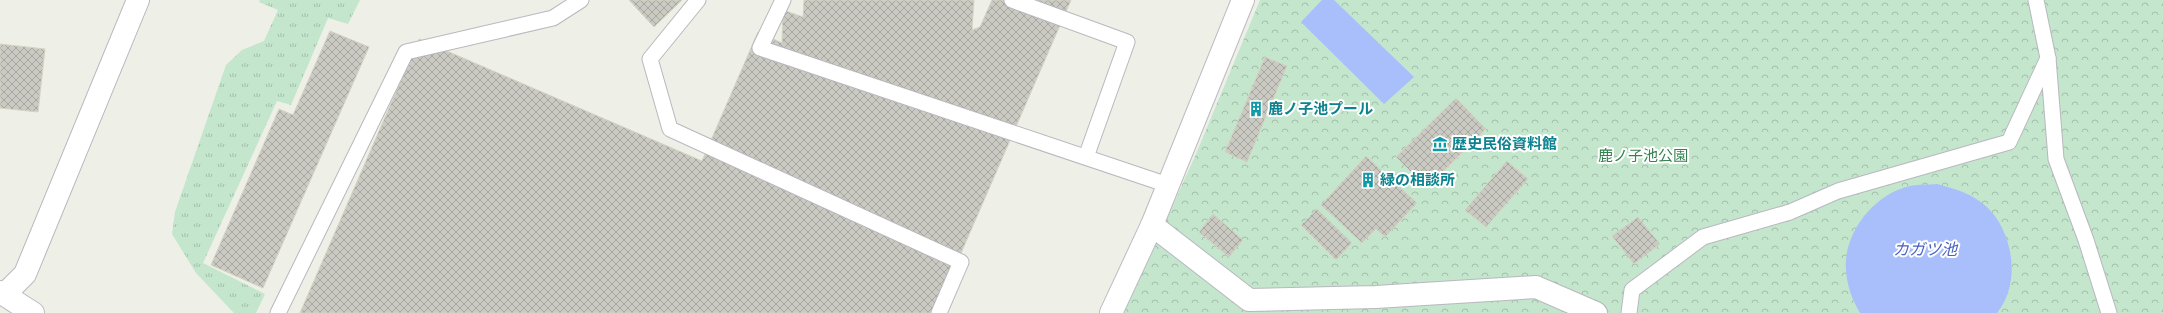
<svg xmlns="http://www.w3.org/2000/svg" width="2163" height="313" viewBox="0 0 2163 313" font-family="Figtree,'Noto Sans JP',sans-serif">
<defs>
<pattern id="grass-tufts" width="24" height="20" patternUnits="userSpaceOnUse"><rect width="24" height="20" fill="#c3e6cd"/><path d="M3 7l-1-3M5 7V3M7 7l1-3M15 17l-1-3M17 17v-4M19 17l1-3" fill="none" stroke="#a2beaa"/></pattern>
<pattern id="park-crowns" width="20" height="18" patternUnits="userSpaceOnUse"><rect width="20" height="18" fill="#c3e6cd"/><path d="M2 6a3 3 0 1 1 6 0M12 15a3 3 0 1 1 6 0" fill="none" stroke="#a2beaa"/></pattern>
<pattern id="building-cross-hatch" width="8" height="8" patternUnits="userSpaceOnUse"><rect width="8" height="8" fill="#cacac2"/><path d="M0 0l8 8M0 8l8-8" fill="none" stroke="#a7a7a1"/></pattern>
</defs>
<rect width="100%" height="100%" fill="#eeefe6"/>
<!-- grass -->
<path fill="url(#grass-tufts)" d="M260 0H360L348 24 328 18 291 105 277 101 203 263 265 294 256 313H234L196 273 172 234 175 212 226 65 242 50 264 41 278 10 259 2Z"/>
<!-- park -->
<path fill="url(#park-crowns)" d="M1260 0H2163V313H1124L1196 154Z"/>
<!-- water -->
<g fill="#a8bffc">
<path d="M1322 0H1334L1414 77 1384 104 1301 22Z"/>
<path d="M1937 184C1956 189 1973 194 1987 207 2014 233 2021 284 1997 313H1860C1852 299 1847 286 1846 270 1843 233 1874 194 1910 186 1918 184 1928 185 1937 184Z"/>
</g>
<!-- building -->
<g fill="url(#building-cross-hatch)" stroke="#d4d3c4">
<path d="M629 0H682L654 27Z"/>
<path d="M804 0H974L972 30 980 27 992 0H1071L935 313H300L419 39 702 161 758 32 782 43 783 10 803 17Z"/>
<path d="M330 31 369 47 263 288 211 265 279 109 293 115Z"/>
<path d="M0 44 45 49 38 112 0 108Z"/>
<path d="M1265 57 1287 66 1247 162 1225 152Z"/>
<path d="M1456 98 1486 129 1427 188 1396 157Z"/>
<path d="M1366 156 1417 203 1385 237 1376 229 1362 243 1321 205Z"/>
<path d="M1507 161 1528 179 1486 227 1465 210Z"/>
<path d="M1317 209 1352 243 1336 260 1301 225Z"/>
<path d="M1213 214 1243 240 1229 257 1199 232Z"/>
<path d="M1638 217 1660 244 1634 264 1612 236Z"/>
</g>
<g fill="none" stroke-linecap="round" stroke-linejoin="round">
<!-- lane casing -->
<g stroke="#b8b8bf" stroke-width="17">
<g id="lane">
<path d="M698 0 650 59 670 129 961 262 939 313"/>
<path d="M783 0 760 48 1168 185"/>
<path d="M1012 0 1127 42 1086 157"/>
<path d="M2036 0 2048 58 2056 159 2086 240 2109 313"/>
<path d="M278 313 406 52 553 18 581 0"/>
<path d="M1629 313 1632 290 1703 237 1790 212 1838 191 2009 142 2048 58"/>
</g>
</g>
<!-- street casing -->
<g stroke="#b8b8bf" stroke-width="24">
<g id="street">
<path d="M1152 225 1249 300 1376 297 1536 287 1596 313"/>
<path d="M5 294 25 274 138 0"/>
</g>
</g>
<!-- secondary casing -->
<g stroke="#bbbbc3" stroke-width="24">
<g id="secondary">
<path d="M0 292 33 313"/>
<path d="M1111 313 1152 225 1243 0"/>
</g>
</g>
<!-- lane -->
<use href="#lane" stroke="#fff" stroke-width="15"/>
<!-- street -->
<use href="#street" stroke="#fff" stroke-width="22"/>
<!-- secondary -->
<use href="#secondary" stroke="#fff" stroke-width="22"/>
</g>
<!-- icons -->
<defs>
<g id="building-bare" transform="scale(1.2)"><path d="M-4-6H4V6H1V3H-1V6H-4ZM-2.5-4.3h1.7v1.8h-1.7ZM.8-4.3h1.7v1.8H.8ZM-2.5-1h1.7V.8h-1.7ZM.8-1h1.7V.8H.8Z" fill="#0f9aa8" stroke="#fff" stroke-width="2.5" paint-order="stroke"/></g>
<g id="museum-bare" transform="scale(1.2)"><path d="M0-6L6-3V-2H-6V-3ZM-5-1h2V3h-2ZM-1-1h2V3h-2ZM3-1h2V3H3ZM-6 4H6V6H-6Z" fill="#0f9aa8" stroke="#fff" stroke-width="2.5" paint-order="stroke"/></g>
</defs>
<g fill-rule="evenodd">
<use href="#building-bare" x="1256" y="109"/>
<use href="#museum-bare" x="1440" y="144"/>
<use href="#building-bare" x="1368" y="180"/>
</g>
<g text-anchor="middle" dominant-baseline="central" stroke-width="4" stroke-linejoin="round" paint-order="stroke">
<!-- culture labels -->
<g font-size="15" font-weight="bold" fill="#0d838f" stroke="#fff" text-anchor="start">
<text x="1268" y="109">鹿ノ子池プール</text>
<text x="1452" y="144">歴史民俗資料館</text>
<text x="1380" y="180">緑の相談所</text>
</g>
<!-- park labels -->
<g font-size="15" fill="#378251" stroke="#fff">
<text x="1643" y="156">鹿ノ子池公園</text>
</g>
<!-- water labels -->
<g font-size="16" font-style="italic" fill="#4a61c0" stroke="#fff">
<text x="1925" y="249">カガツ池</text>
</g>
</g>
</svg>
